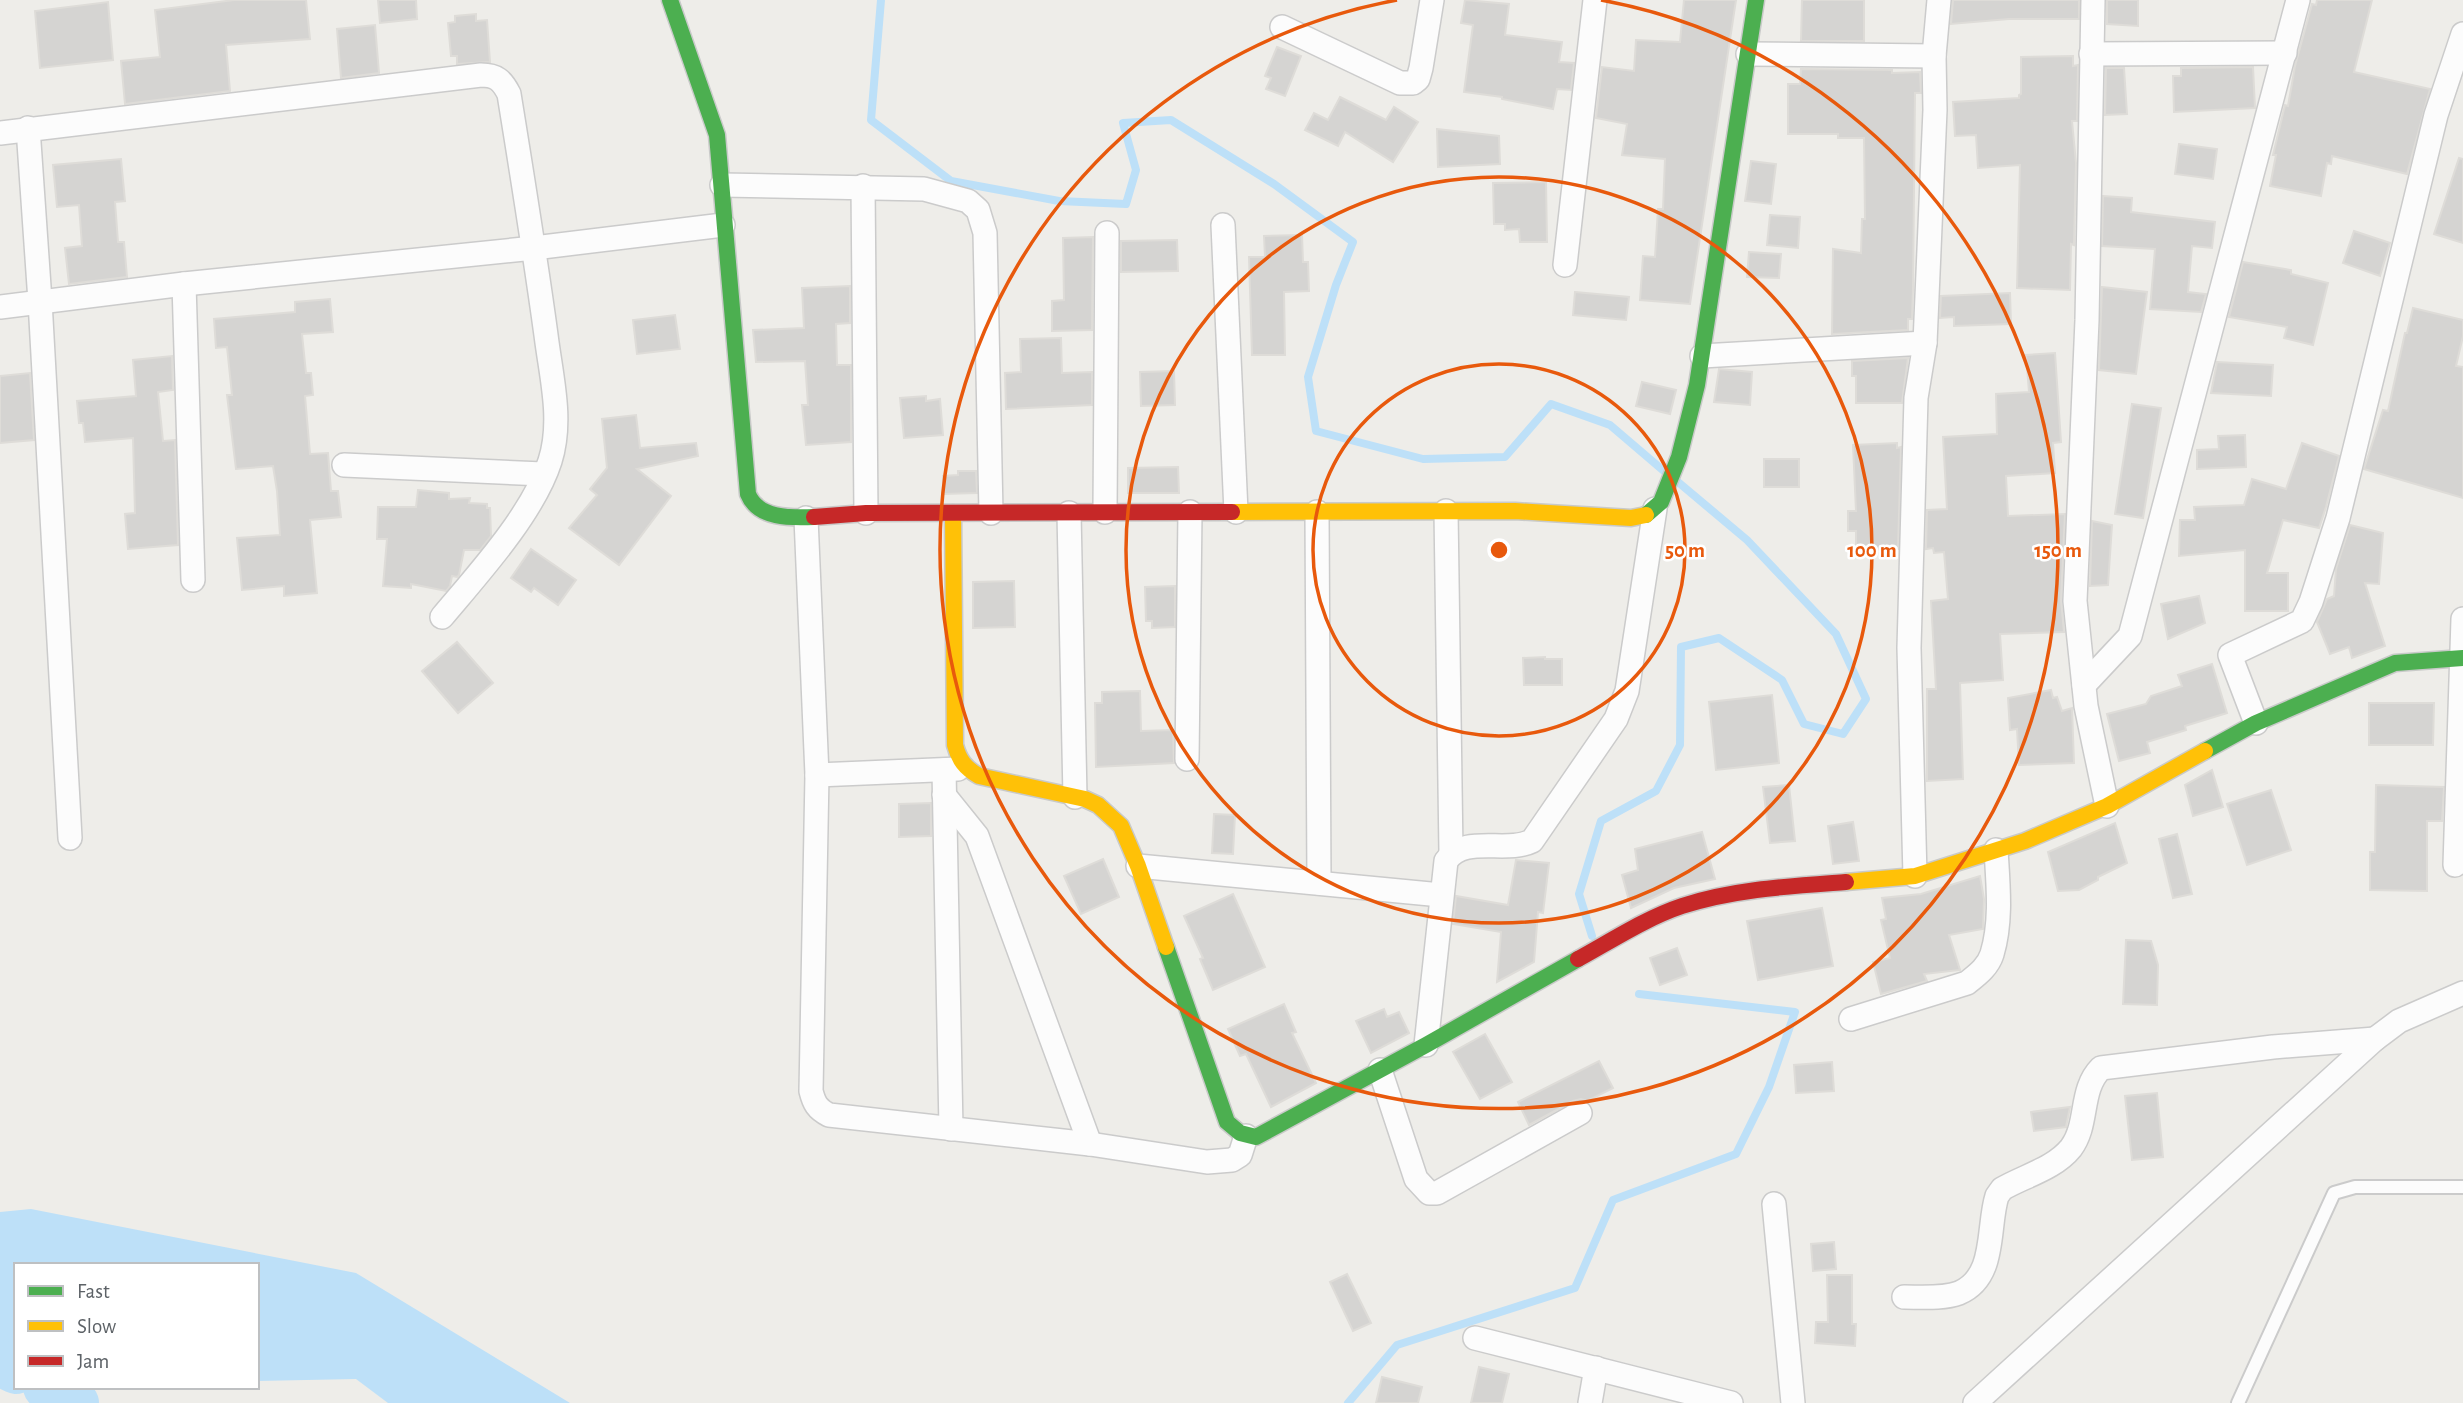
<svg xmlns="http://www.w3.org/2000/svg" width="2463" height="1403" viewBox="0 0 2463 1403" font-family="'Alegreya Sans',sans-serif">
<rect width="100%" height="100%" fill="#eeede9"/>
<!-- water -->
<path fill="#bde0f8" d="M31 1209 356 1273 570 1403H388L356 1379 257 1381V1265H16V1363L0 1359V1212Z"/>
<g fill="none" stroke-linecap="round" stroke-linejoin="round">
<!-- stream -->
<g stroke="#bde0f8" stroke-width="8">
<path d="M881 0 871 120 951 181 1059 201 1126 204 1136 170 1123 123 1171 120 1274 184 1353 242 1336 285 1308 377 1316 431 1423 459 1505 457 1551 404 1610 425 1665 472"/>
<path d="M1592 936 1579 894 1601 821 1656 791 1680 745 1681 647 1719 638 1782 680 1804 724 1843 734 1866 699 1836 634 1747 540 1678 482"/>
<path d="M1348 1403 1397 1345 1575 1288 1613 1200 1736 1154 1769 1087 1795 1012 1639 994"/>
</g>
<!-- river -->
<g stroke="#bde0f8" stroke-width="46">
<path d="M0 1363 16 1371"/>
<path d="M46 1387 76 1403"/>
</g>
</g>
<!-- building -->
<g fill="#d5d4d2" stroke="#dedcd8" stroke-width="2">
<path d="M234 0H306L310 39 226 45 230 91 125 104 121 61 160 57 155 10Z"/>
<path d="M378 0H416L417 19 380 23Z"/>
<path d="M1465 0 1509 4 1505 35 1562 42 1559 62 1574 63 1571 90 1557 89 1553 109 1502 99V97L1464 92 1473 25 1461 23Z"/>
<path d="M1684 0H1736L1690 304 1640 300 1643 256 1655 257 1658 209H1663L1665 159 1622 155 1627 124 1596 118 1602 67 1634 71 1636 40 1680 42Z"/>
<path d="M1802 0H1864V41H1801Z"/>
<path d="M1953 0H2079V19H2009L1951 24Z"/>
<path d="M2107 0H2138V26L2107 24Z"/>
<path d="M2317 0H2372L2354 72 2430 89 2407 174 2332 156 2331 164 2327 163 2321 196 2270 186 2276 155H2273L2285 105 2288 106 2295 66 2312 4 2316 5Z"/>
<path d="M108 2 113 60 40 68 35 11Z"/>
<path d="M476 14V21L487 20 490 62 457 64V56H451L448 23 455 22V16Z"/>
<path d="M375 25 379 73 341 78 337 29Z"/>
<path d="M1277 47 1301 56 1285 96 1266 89 1271 78 1265 76Z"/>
<path d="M2073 56V66L2078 65 2077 121H2072L2076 163 2074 245 2071 244 2070 290 2017 288 2020 165 1978 168 1976 135 1955 136 1953 102 2019 98V95L2021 94V57Z"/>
<path d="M2253 67 2255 108 2174 112 2173 76H2181V68Z"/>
<path d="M2106 68H2124L2127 114 2105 115Z"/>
<path d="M1801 69 1892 70V73L1920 72 1921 93H1915L1913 289 1912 319H1908V330L1832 334 1833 249 1861 253 1862 219H1865L1864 138H1838V134H1788V84H1800Z"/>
<path d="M1340 97 1386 120 1394 107 1418 122 1393 162 1345 132 1338 146 1305 130 1314 113 1328 120Z"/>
<path d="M1437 129 1499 136 1500 164 1438 167Z"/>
<path d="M2179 144 2217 149 2213 179 2175 174Z"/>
<path d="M2459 158 2463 159V243L2434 234Z"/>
<path d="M121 159 125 201 115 202 118 242H124L127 277 69 284 65 248 82 246 79 205 57 207 53 165Z"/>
<path d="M1751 161 1776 164 1771 204 1745 201Z"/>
<path d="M1546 182 1547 242H1520L1519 229 1505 230V224H1494L1493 183Z"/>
<path d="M2103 196 2132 198 2131 212 2215 222 2212 248 2192 246 2188 292 2206 294 2201 312 2150 309 2155 249 2102 246Z"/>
<path d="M1770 215 1800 217 1798 248 1767 245Z"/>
<path d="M2354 231 2390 243 2380 276 2343 263Z"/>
<path d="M1302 235 1303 262H1308L1309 291 1284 292 1285 355H1252L1249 257H1265L1264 236Z"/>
<path d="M1093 237 1092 330 1052 331V301L1064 300 1063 238Z"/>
<path d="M1177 240 1178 271 1121 272V241Z"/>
<path d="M1749 252 1781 254 1779 278 1747 277Z"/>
<path d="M2243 262 2291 270V274L2328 283 2313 345 2284 338 2287 327 2229 317Z"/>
<path d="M850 286V323L836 324 837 365H851V442L806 445 802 405H808L805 361 756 362 753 330 804 328 802 288Z"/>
<path d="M2102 287 2147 292 2136 374 2099 370Z"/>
<path d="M1575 292 1629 297 1626 320 1573 315Z"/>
<path d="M2010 293 2011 324 1954 326V317L1940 318 1941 296Z"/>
<path d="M330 299 333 332 302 334 306 373H311L313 395 305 396 310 454 328 453 331 491H338L341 517 310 520 317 593 284 596V586L242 590 237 538 280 535 277 491 273 466 236 469 227 395H232L227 347 216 348 214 319 295 312V302Z"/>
<path d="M2413 308 2463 320V336L2456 366 2463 367V498L2364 469 2383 410 2388 411 2405 333H2407Z"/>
<path d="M675 315 680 349 637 354 633 320Z"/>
<path d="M1061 338 1062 373 1092 372V405L1006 409 1005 373 1021 372 1020 339Z"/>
<path d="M2055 353 2061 442 2053 443 2055 473 2006 476 2008 516 2065 514 2061 600 2064 632 2000 634 2003 680 1960 683 1963 779 1927 781V689H1936L1931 601 1948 599 1944 552 1934 553 1933 548 1926 549 1927 510 1947 509 1943 437 1997 434 1996 394 2029 392 2026 355Z"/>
<path d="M172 356 173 390 158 392 163 441 175 440 178 545 128 549 125 514 135 513 133 438 85 442 83 423H79L77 401 136 396 133 360Z"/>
<path d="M1908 358 1902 403H1856V376H1852V361Z"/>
<path d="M2217 362 2273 365 2271 396 2211 393Z"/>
<path d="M1719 369 1752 372 1750 405 1714 402Z"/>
<path d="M1174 371 1175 405 1141 406 1140 372Z"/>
<path d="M30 373 34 440 0 443V376Z"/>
<path d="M1642 382 1676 390 1670 414 1636 406Z"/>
<path d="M926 396V401L940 399 943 435 904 438 900 398Z"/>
<path d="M2132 404 2161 408 2143 518 2115 514Z"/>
<path d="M636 415 640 448 696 443 698 456 637 469 671 496 619 565 569 528 597 495 590 489 607 468 602 419Z"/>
<path d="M2245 435 2246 467 2197 469V450L2219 449 2218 436Z"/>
<path d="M1897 443V448L1901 447 1898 549 1856 550V531H1848V511H1856L1853 445Z"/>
<path d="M2302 443 2339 456 2326 507 2319 528 2283 520 2267 573H2288V611H2245V550L2179 556 2180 520H2195L2194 507 2244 505 2252 479 2286 489Z"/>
<rect x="1764" y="459" width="35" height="28"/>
<path d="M1178 467 1179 493H1128V468Z"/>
<path d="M958 471H976L977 493 943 494V476L958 475Z"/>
<path d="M418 490 449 493V499L470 498 469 503 487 504V508H490L491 536 480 550H464L459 575 457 577 452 576 450 586 446 591 411 584V588L383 586 387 539H377L378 507H416Z"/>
<path d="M2092 521 2112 525 2108 585 2090 586Z"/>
<path d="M2350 525 2383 533 2379 584 2365 583 2385 646 2352 658 2349 647 2330 654 2317 622 2327 599 2334 596 2336 569Z"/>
<path d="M531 549 576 580 558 605 534 588 531 592 511 578Z"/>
<path d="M1014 581 1015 627 973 628V582Z"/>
<path d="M1175 586V627L1152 628V621H1146L1145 587Z"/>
<path d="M2199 596 2205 623 2168 639 2161 604Z"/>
<path d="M457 642 493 683 458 713 422 671Z"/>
<path d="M1545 657V659H1562V685H1524L1523 658Z"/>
<path d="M2212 664 2227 713 2185 726 2186 730 2147 742 2150 753 2119 761 2107 714 2146 704 2151 696 2182 686 2178 675Z"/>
<path d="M2051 690 2053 698 2057 697 2062 711 2072 708 2074 763 2019 765 2017 729 2010 730 2008 698Z"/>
<path d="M1140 691 1141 731 1173 730 1174 763 1096 767 1095 703H1102V692Z"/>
<path d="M1772 695 1779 763 1716 770 1709 702Z"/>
<path d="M2369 703H2434L2433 745H2369Z"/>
<path d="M2212 770 2223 807 2193 816 2185 785Z"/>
<path d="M1789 785 1795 841 1770 843 1763 787Z"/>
<path d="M2376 785 2444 787 2442 821H2427V891L2370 890V852H2375Z"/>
<path d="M2271 790 2291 850 2247 865 2227 804Z"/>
<path d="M931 803V836L899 837V804Z"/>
<path d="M1214 814 1235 815 1233 854 1212 853Z"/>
<path d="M1853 822 1859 861 1833 864 1828 826Z"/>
<path d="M2115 823 2127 863 2098 877V880L2079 890 2058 891 2048 852Z"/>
<path d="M1702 832 1715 879 1674 888 1631 908 1622 875 1638 870 1635 849Z"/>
<path d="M2177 834 2192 894 2173 898 2159 839Z"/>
<path d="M1103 859 1119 897 1081 914 1064 876Z"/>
<path d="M1516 860 1549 863 1543 913 1538 912 1534 962 1497 982 1501 932 1453 924 1456 896 1508 905Z"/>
<path d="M1980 876 1984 899 1983 929 1949 935 1960 970 1924 974 1927 981 1881 994 1873 962 1890 958 1881 920 1886 919 1882 898 1921 894Z"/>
<path d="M1233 894 1265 967 1213 990 1200 959 1203 958 1184 916Z"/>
<path d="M1822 908 1833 966 1758 980 1747 921Z"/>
<path d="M2126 940 2151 941 2158 965 2157 1005 2123 1004Z"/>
<path d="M1677 948 1687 975 1660 985 1650 958Z"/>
<path d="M1284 1004 1296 1032 1292 1033 1316 1083 1271 1107 1246 1054 1240 1056 1228 1029Z"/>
<path d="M1384 1009 1387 1017 1399 1012 1409 1033 1371 1053 1356 1021Z"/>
<path d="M1485 1034 1512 1082 1480 1099 1453 1052Z"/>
<path d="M1599 1061 1613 1088 1587 1101 1581 1099 1573 1101 1529 1125 1518 1102Z"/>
<path d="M1832 1062 1834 1091 1796 1093 1794 1065Z"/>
<path d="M2157 1093 2163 1157 2132 1160 2125 1096Z"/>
<path d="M2070 1107 2066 1127 2034 1131 2031 1112Z"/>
<path d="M1834 1242 1836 1269 1813 1271 1811 1244Z"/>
<path d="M1347 1274 1371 1323 1353 1331 1330 1282Z"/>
<path d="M1827 1275H1852V1324H1856L1855 1346 1815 1343 1816 1322H1828Z"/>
<path d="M1479 1367 1509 1374 1502 1403H1471Z"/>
<path d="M1382 1377 1422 1387 1418 1403H1376Z"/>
</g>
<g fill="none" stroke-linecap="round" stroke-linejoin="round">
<!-- lane casing -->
<g stroke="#cbcbcb" stroke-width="16">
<path id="lane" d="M2238 1403 2334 1193 2355 1187H2463"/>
</g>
<!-- street casing -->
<g stroke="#cbcbcb" stroke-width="26">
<g id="street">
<path d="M2093 0 2087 320 2075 601 2086 706 2107 806"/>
<path d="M1282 27 1400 83H1413L1418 79 1421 68 1432 0"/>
<path d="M1748 54 1934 56"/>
<path d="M2091 54 2285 53"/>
<path d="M28 128 40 301 70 838"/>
<path d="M0 133 481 75C496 75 502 80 509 94 522 174 535 254 546 335 551 376 563 420 550 461 533 514 478 574 442 617"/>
<path d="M722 185 924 189 968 201 978 210 985 233 991 513"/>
<path d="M863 186 866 513"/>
<path d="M1223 225 1236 512"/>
<path d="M1565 265 1595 0"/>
<path d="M184 284 193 580"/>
<path d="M0 307 184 284 534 248 723 225"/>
<path d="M1702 356 1925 343"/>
<path d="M344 465 543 474"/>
<path d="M1446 511 1451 853"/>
<path d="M1105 512 1107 233"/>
<path d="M1317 512 1319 883"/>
<path d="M1069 513 1075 797"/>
<path d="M806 518 817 775 811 1091C814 1103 817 1109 829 1115L1090 1144 1207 1162 1232 1160 1240 1155 1246 1136"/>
<path d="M2084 685 2130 636 2298 0"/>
<path d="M2256 723 2230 655 2302 621 2311 602 2338 518 2436 115 2463 34"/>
<path d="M1187 759 1190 512"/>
<path d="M944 770 951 1129"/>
<path d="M817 775 958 769"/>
<path d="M944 795 977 836 1090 1144"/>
<path d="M2455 865 2463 619"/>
<path d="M1138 866 1441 895"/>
<path d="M1915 876 1909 648 1916 398 1925 343 1935 110 1934 56 1939 0"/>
<path d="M1851 1019 1967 983C1977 975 1988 967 1992 954 2002 921 1998 884 1996 850"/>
<path d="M1426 1045 1446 861C1464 834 1506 854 1532 841L1616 719 1627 691 1655 509"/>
<path d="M1380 1070 1416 1179 1429 1193H1437L1580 1113"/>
<path d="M1774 1204 1793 1403"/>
<path d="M1904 1297C1921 1297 1943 1299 1959 1293 1997 1277 1987 1227 1997 1196L2002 1189C2024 1176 2054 1169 2071 1148 2089 1124 2079 1090 2101 1068L2273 1047 2375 1039"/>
<path d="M1475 1338 1731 1403"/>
<path d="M1590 1403 1596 1368"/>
<path d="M1975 1403 2375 1039 2399 1021 2463 993"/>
</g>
</g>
<!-- fast casing -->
<g stroke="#c9cac9" stroke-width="19">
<g id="fast">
<path d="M670 0 717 135 748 494C758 519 791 518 814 517"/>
<path d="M1646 515 1661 502 1679 457 1697 385 1756 0"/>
<path d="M2205 751 2256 723 2395 663 2463 658"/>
<path d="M1166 947 1227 1122 1240 1133 1256 1137 1426 1045 1578 959"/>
</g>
</g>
<!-- slow casing -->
<g stroke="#c9cac9" stroke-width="19">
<g id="slow">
<path d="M1232 512 1515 511 1631 518 1646 515"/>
<path d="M953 513 955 745C959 760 965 768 979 776L1085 799 1098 805 1121 826 1138 866 1166 947"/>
<path d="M1846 882 1915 876 2025 841 2107 806 2205 751"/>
</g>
</g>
<!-- jam casing -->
<g stroke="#c9cac9" stroke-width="19">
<g id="jam">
<path d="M814 517 866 513 1232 512"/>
<path d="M1578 959C1611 941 1646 918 1682 906 1734 889 1792 886 1846 882"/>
</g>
</g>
<!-- lane -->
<use href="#lane" stroke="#fcfcfc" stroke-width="12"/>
<!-- street -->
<use href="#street" stroke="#fcfcfc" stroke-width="23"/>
<!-- fast -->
<use href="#fast" stroke="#4caf50" stroke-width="16"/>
<!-- slow -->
<use href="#slow" stroke="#ffc107" stroke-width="16"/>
<!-- jam -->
<use href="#jam" stroke="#c62828" stroke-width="16"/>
</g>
<!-- distance rings -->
<g fill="none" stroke="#e8590c" stroke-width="3.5">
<circle cx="1499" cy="550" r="186"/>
<circle cx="1499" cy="550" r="373"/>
<path d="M1601 0A559 559 0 1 1 1397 0"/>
</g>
<circle cx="1499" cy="550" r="10" fill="#e8590c" stroke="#fff" stroke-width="3.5"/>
<g font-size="21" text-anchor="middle" font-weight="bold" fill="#e8590c" stroke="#fff" stroke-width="5" stroke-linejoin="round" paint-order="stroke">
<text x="1685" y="557">50 m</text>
<text x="1872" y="557">100 m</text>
<text x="2058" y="557">150 m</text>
</g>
<!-- legend -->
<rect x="14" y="1263" width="245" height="126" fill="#ffffff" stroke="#bec0c2" stroke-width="2"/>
<rect x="28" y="1286" width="35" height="10" fill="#4caf50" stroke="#bec0c2" stroke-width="2"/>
<text x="77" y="1298" font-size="21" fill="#5d6267">Fast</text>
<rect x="28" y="1321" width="35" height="10" fill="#ffc107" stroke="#bec0c2" stroke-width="2"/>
<text x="77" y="1333" font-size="21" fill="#5d6267">Slow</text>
<rect x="28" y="1356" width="35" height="10" fill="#c62828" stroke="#bec0c2" stroke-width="2"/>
<text x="77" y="1368" font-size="21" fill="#5d6267">Jam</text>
</svg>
